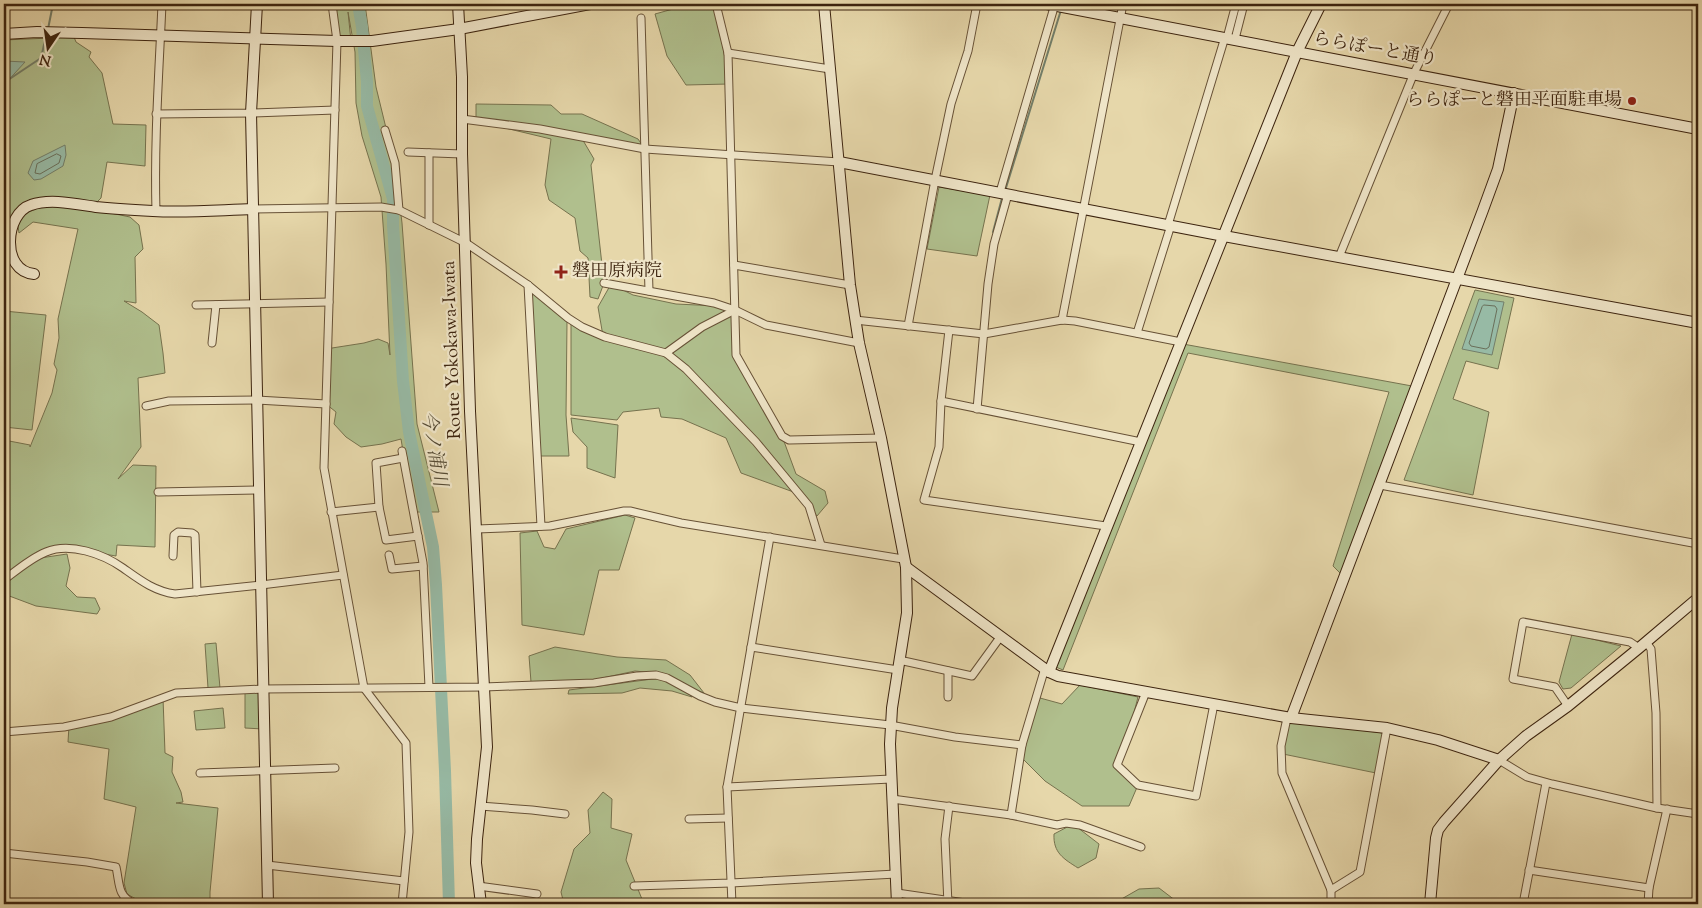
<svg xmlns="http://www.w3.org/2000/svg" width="1702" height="908" viewBox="0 0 1702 908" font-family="'Sorts Mill Goudy','Noto Serif JP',serif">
<rect width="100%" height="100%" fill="#e6d7aa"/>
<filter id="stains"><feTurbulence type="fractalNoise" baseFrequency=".004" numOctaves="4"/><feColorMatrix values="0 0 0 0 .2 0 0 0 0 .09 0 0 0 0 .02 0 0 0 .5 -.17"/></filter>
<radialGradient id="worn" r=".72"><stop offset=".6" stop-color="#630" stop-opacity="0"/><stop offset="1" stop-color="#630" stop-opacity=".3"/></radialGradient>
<!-- green -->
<g fill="#b0bf8d" stroke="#76724e">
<path d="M332 4H365L376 87 395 165 402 223 417 424 439 512H413L401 439 382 444 361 447 346 437 334 424 336 412 326 404 328 354 332 348 364 343 378 339 388 343 390 355 386 264 381 197 362 136 356 103 355 52 348 12 351 41H337Z"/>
<path d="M691 4H716L729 84 686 85 667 56 655 14Z"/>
<path d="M74 37 76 42 91 52 89 57 102 73 113 124 146 125 145 166 107 162 101 198 96 203 40 205 96 210 130 217 139 225 143 249 135 257 136 303 124 301 142 312 159 325 163 353 165 373 138 378 141 447 118 479 133 465 156 466 155 547 117 545 116 556 80 550H53L40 558 67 554 70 568 66 586 77 597 95 598 100 609 97 614 36 606 4 594V584L26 565 4 577V440L30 445V447L52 393 57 370 54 364 59 338 58 319 78 229 33 222 19 233 17 219 15 221 4 249V40Z"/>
<path d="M476 104 551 105 561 114H582L638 139 645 149 581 137 594 159 591 165 604 283 598 299 590 297 588 258 580 251 575 218 549 200 545 185 551 139 476 121Z"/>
<path d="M939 187 990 195 977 256 927 249Z"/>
<path d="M611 284 633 295 676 304 739 307 736 355 782 436 796 474 825 491 828 503 817 516 799 494 741 473 726 438 682 419 661 417 659 408 623 412 617 420 571 415V320L603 336 598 307Z"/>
<path d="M528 285 567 322 566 415 569 456H537Z"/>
<path d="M1475 290 1514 298 1498 369 1466 361 1453 399 1489 412 1473 495 1404 480Z"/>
<path d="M4 311 46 315 32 430 4 427Z"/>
<path d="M1183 344 1412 386 1342 575 1333 566 1389 392 1188 353 1063 670 1051 665Z"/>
<path d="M571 418 618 425 615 478 587 468V447L573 432Z"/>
<path d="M625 515 635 518 619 570H599L584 635 522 625 520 533 537 531 544 547 555 549 566 529Z"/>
<path d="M1572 634 1621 646 1571 688 1563 689 1559 682Z"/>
<path d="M216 643 220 688H208L205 644Z"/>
<path d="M555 647 617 657 666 660 690 675 704 693 683 685 665 674 635 671 593 680 531 682 529 656Z"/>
<path d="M660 678 686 691 692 697 672 691 640 688 622 693 568 694 569 690Z"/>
<path d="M1080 685 1138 697 1126 744 1117 765 1138 785 1129 806H1082L1045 781 1020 756 1029 722 1040 698 1062 704Z"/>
<path d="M262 690 263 729 245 728V691Z"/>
<path d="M163 698 165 753 173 757 172 772 181 792 183 802 176 803 218 808 210 892V904H145L127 894 124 883 136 807 104 799 109 749 68 742 69 726Z"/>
<path d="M223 708 225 728 196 730 194 711Z"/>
<path d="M1288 721 1383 733 1376 773 1283 754Z"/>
<path d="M603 792 612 799 611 828 632 834 626 860 644 904H564L561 892 574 849 590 833 588 810Z"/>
<path d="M1073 824 1099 844 1096 858 1078 868C1064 859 1053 853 1054 834Z"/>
<path d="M1159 888 1180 904H1117L1118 901 1139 889Z"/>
</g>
<!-- water -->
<g fill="#97baa5" stroke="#737e69">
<path d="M4 61 25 62 4 85Z"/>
<path d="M65 145 66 155 63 166 41 179 34 180 28 173 33 161Z"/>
<path d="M1479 299 1504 302 1492 355 1462 349Z"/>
</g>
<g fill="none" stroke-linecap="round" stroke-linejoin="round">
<!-- shore -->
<g stroke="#6a6f5a" stroke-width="1">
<path d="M57 154 61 156 59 163 40 174 35 173 37 164Z"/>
<path d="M1484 305 1495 306 1497 309 1489 347 1486 349 1471 346 1469 343 1482 307Z"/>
</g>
<!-- stream -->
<g stroke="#737e69" stroke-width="2">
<path d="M48 29 53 4"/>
<path d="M8 80 41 58 46 36"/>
<path d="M1005 191 1061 10"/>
<path d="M993 232 1002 198"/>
</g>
<!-- river -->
<path stroke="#97baa5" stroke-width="12" d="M358 4 362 27 367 82V106L393 199V225L403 381 409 432 433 547 436 585 445 771 449 904"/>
<!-- street casing -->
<g stroke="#675136" stroke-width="9">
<g id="street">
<path d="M332 4 337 41 324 468 364 688 406 743 409 832 402 904"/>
<path d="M716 4 728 53 736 355 782 436 789 440 881 438"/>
<path d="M641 18 649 291"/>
<path d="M1227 38 1236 4"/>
<path d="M1235 39 1244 4"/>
<path d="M728 53 830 69"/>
<path d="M156 114 251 113 335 110"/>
<path d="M462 119 540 129 645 149 839 162"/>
<path d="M385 130 395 163 399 210"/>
<path d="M408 152 462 154"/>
<path d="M1000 192 1055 4"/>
<path d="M253 209 381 207 399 210 466 243 528 285 568 318 582 327 605 337 666 353 686 369 756 442 809 506 821 545"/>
<path d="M156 212C154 142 159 73 162 4"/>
<path d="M429 225V153"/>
<path d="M1168 225 1225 37"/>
<path d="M1339 257 1414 73 1449 4"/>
<path d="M734 265 850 285"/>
<path d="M604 283 714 303 735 310 766 325 859 343"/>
<path d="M528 285 541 526"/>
<path d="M196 305 329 302"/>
<path d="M855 320 984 334 1062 320 1075 321 1181 342"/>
<path d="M1062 320 1123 4"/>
<path d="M908 326 935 180 951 104 968 51 977 4"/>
<path d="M949 330 941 401 1141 442"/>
<path d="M1137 333 1171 225"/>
<path d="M212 343 216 305"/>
<path d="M666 353 702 327 735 310"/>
<path d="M941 401 939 447 924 500 1106 526"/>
<path d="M146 406 169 401 257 400 326 404"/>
<path d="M977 409 988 284 994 244 1008 194"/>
<path d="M402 451 423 563 429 687"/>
<path d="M403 458 376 463 379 507 386 540 418 536"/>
<path d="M1380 485 1698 544"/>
<path d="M158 492 259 490"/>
<path d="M331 512 379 507"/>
<path d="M477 529 550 526 624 511H630L681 523 903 559"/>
<path d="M389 555 392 569 423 566"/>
<path d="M173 556 174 535 178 532 192 533 195 535 197 592"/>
<path d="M4 580C17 570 31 558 46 552 70 542 103 554 123 568 140 580 154 591 175 594L261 585 343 575"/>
<path d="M1646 642 1651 649 1656 713 1657 808"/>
<path d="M751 647 898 670"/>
<path d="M899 660 972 676 1001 636"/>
<path d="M1146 692 1117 765 1138 785 1196 796 1214 704"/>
<path d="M948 697V671"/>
<path d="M1568 706 1555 687 1513 679 1523 622 1630 642 1639 648"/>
<path d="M1287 718 1281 746 1282 773 1331 890V904"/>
<path d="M4 732 64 727 111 717 176 693 263 689 484 687 594 683 637 676 656 675 667 678 700 696 715 702 741 708 890 725 955 737 1022 745"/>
<path d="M1499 760 1527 777 1552 784 1657 808 1698 814"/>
<path d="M200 773 335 768"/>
<path d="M727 787 891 779"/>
<path d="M892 799 1011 815 1057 825 1066 823 1080 825 1141 847"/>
<path d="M480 806 532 810 565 814"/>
<path d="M1011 815 1022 745 1045 668"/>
<path d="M689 819 728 818"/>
<path d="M4 853 87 862 116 867C120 885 117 895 134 904"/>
<path d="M267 865 404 881"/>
<path d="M1529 870 1649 888"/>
<path d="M478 886 537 894"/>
<path d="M634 886 731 883 896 874"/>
<path d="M1331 890 1360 872 1387 728"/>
<path d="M897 893 972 904"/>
<path d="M732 904 727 787 770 537"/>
<path d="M948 904 945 839 949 806"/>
<path d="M1523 904 1546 783"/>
<path d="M1648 904 1649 888 1667 809"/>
</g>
</g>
<!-- secondary casing -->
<g stroke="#3d240f" stroke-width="12">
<g id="secondary">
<path d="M257 4 251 113 268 904"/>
<path d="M458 4 462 77V154L470 411 487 747 477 839 476 863 481 904"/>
<path d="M824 4 850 285 859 343 881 438 906 567 907 613 892 708 890 744 897 904"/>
<path d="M1047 4 1698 129"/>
<path d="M4 34 37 32 82 33 337 41H372L459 29 590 4"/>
<path d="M839 162 1224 236 1698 323"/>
<path d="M34 274C0 271 5 213 31 205 50 198 76 204 96 207 115 209 134 210 153 211 186 213 220 210 253 209"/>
<path d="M906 567 1049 672 1058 676 1291 718 1387 728 1438 740 1499 760"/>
<path d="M1049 672 1297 52 1321 4"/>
<path d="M1291 718 1483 210 1498 169 1514 93"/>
<path d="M1430 904 1436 838 1438 830 1444 822 1499 760 1526 736 1568 706 1639 648 1698 598"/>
</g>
</g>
<!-- street -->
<use href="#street" stroke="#efe5c8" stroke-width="7"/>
<!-- secondary -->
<use href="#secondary" stroke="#efe5c8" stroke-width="10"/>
</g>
<!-- markers -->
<g fill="#8f2418" stroke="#efe5c8" stroke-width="2">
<circle cx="1632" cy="101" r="5"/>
<path d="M558.5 264.5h5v5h5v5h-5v5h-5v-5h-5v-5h5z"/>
</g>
<g text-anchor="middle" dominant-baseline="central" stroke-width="4.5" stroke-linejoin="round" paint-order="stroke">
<!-- street labels -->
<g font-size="18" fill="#3d240f" stroke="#efe5c8">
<text transform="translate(1375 50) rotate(10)">ららぽーと通り</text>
<text transform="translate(453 350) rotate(-92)">Route Yokokawa-Iwata</text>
</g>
<!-- poi labels -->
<g font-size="18" fill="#3d240f" stroke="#efe5c8" text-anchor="end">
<text x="1622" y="101">ららぽーと磐田平面駐車場</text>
<text x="572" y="272" text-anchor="start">磐田原病院</text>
</g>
<!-- water labels -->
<g font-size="19" font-style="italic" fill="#544a34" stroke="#efe5c8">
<text transform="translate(433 449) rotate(80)">今ノ浦川</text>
</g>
</g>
<!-- margin -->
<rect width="1702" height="908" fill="none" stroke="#e6d7aa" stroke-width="20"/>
<rect x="5" y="5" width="1692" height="898" fill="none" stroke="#3d240f" stroke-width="2.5"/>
<rect x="10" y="10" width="1682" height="888" fill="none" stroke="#3d240f"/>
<!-- north arrow -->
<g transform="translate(48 48) rotate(193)" stroke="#efe5c8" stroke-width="4" paint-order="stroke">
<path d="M0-4L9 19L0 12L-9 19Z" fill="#3d240f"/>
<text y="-8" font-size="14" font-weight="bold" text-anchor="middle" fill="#3d240f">N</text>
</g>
<rect width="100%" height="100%" filter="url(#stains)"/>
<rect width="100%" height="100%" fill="url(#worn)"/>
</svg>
